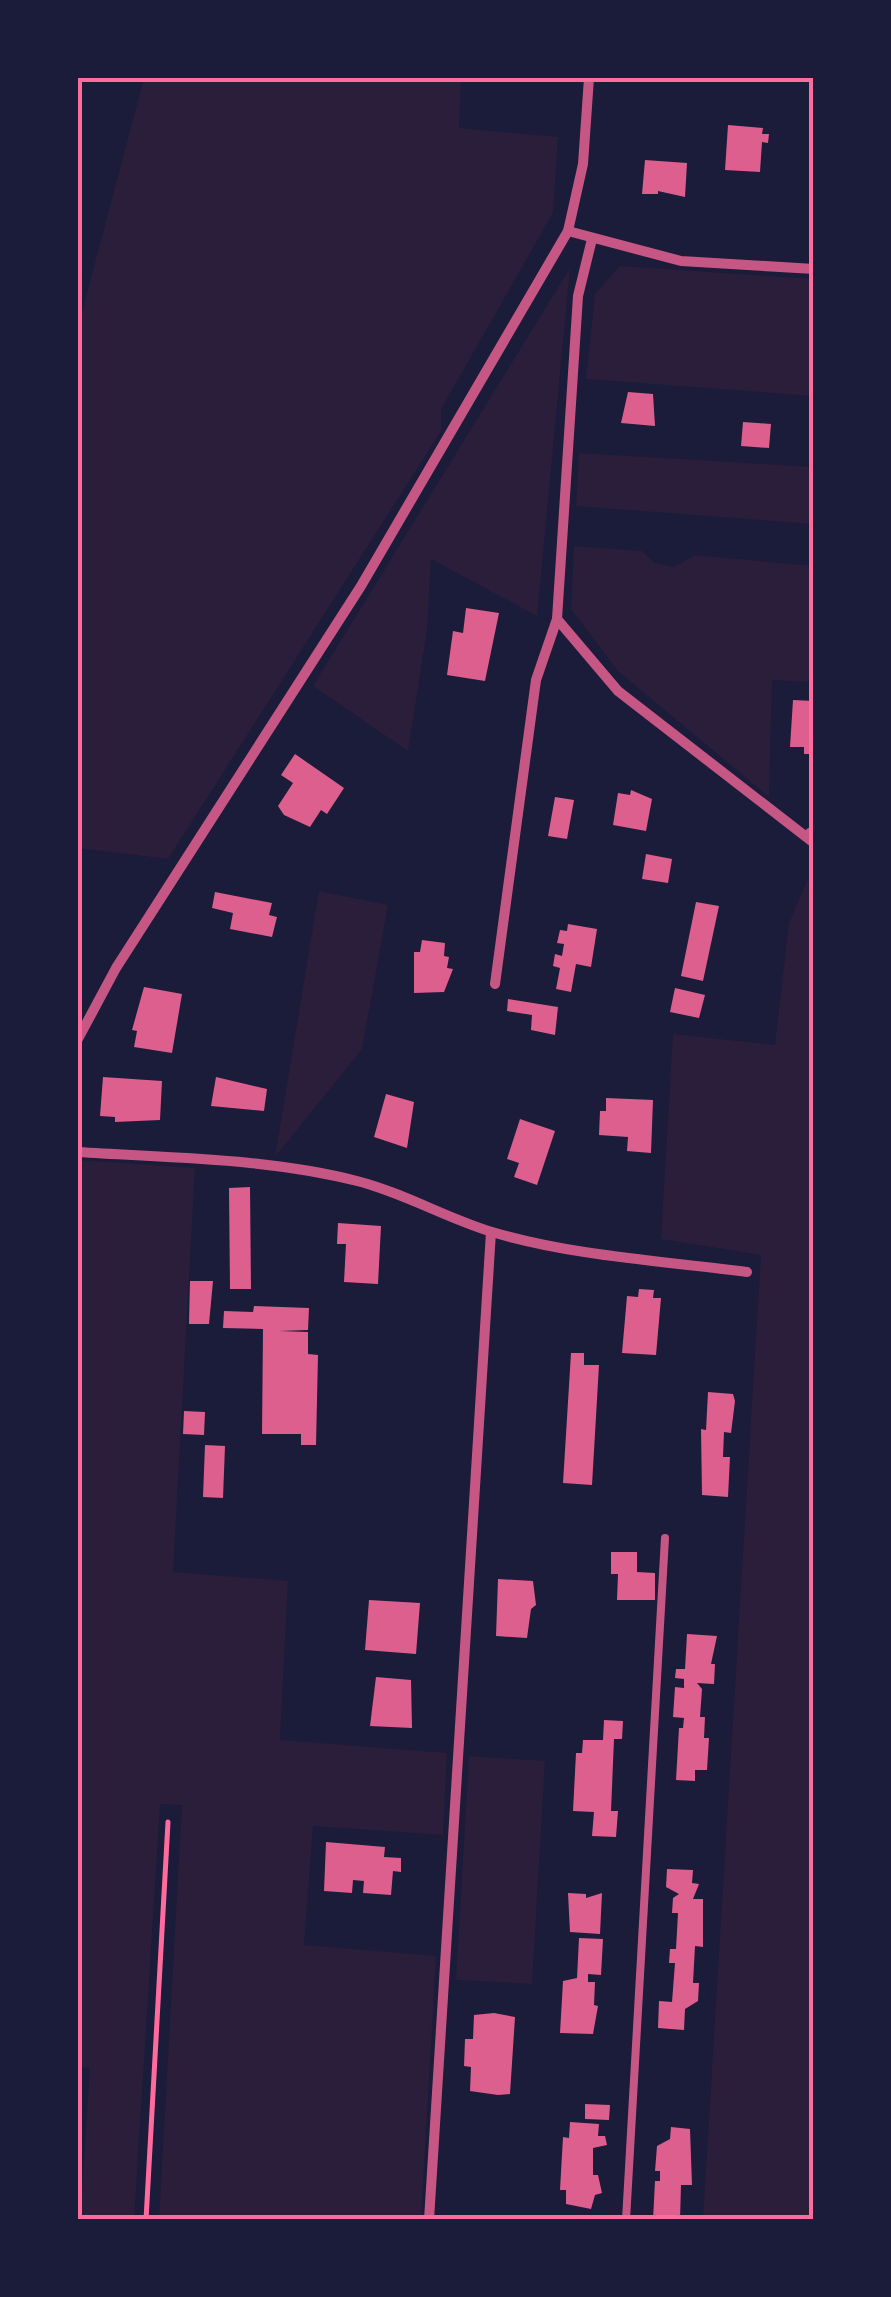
<svg xmlns="http://www.w3.org/2000/svg" width="891" height="2297" viewBox="0 0 891 2297" font-family="Commissioner,sans-serif">
<rect width="100%" height="100%" fill="#1b1b3a"/>
<!-- green -->
<g fill="#2a1e3b">
<path d="M144 78H461L459 128 558 137 553 213 441 409V431L168 859 78 848V327Z"/>
<path d="M620 266 813 279V396L586 379 595 294Z"/>
<path d="M570 268 537 616 431 559 427 630 408 751 313 686Z"/>
<path d="M579 453 813 467V524L576 506Z"/>
<path d="M574 546 642 551 655 563 674 567 695 555 813 566V682L772 680 769 797 618 671 571 609Z"/>
<path d="M813 879V2219H703L761 1255 661 1239 673 1034 775 1045 789 923 807 881Z"/>
<path d="M319 891 388 905 362 1049 275 1157Z"/>
<path d="M78 1160 195 1168 173 1572 288 1581 280 1740 447 1753 443 1835 313 1826 304 1945 436 1956 421 2219H159L182 1805 160 1804 134 2219H80L90 2068 78 2067Z"/>
<path d="M469 1756 545 1761 532 1984 456 1980Z"/>
</g>
<!-- building -->
<g fill="#dd5f8e">
<path d="M728 125 763 128 762 134H769L768 143 762 142 760 172 725 170Z"/>
<path d="M645 160 687 163 685 197 658 191V194H642Z"/>
<path d="M628 392 653 394 655 426 621 423Z"/>
<path d="M743 422 771 424 769 448 741 446Z"/>
<path d="M466 608 499 613 485 681 447 675 453 631 463 633Z"/>
<path d="M793 700 814 701V754H804V747H790Z"/>
<path d="M295 754 344 788 327 814 321 810 310 827 284 815 278 806 293 783 281 775Z"/>
<path d="M631 790 652 799 646 831 613 825 618 793 630 795Z"/>
<path d="M555 797 574 800 567 839 548 836Z"/>
<path d="M646 854 672 859 668 883 642 879Z"/>
<path d="M215 892 272 903 269 915 277 917 272 937 230 929 233 913 212 908Z"/>
<path d="M696 902 719 906 703 981 681 976Z"/>
<path d="M568 924 597 929 591 967 576 964 571 992 556 989 560 968 553 966 555 954 562 956 564 944 557 943 560 930 567 931Z"/>
<path d="M422 940 445 943 444 956 449 957 447 968 453 969 444 992 414 993V952H420Z"/>
<path d="M144 987 182 994 172 1053 134 1047 137 1031 132 1030Z"/>
<path d="M675 988 705 995 699 1018 670 1012Z"/>
<path d="M508 999 558 1007 555 1035 531 1030 532 1015 507 1011Z"/>
<path d="M103 1077 162 1081 160 1120 115 1122V1117L100 1116Z"/>
<path d="M216 1077 267 1089 264 1111 211 1106Z"/>
<path d="M386 1094 414 1102 407 1148 374 1137Z"/>
<path d="M606 1098 653 1100 651 1153 627 1151 628 1137 599 1135 600 1111H606Z"/>
<path d="M520 1119 555 1131 537 1185 514 1177 519 1163 507 1159Z"/>
<path d="M250 1187 251 1289H230L229 1188Z"/>
<path d="M338 1223 381 1226 378 1284 344 1282 346 1244H337Z"/>
<path d="M190 1281H213L209 1324H189Z"/>
<path d="M639 1289 654 1290 653 1298H661L656 1355 622 1353 627 1296 638 1297Z"/>
<path d="M254 1306 309 1308 308 1330 279 1331 308 1332V1354L318 1355 316 1445H301V1434H262L263 1329 223 1328 224 1311 253 1312Z"/>
<path d="M571 1353H584V1365H599L592 1485 563 1483Z"/>
<path d="M708 1392 733 1394 735 1401 731 1433 724 1432 723 1457H730L728 1497 702 1495 701 1429 706 1430Z"/>
<path d="M184 1411 205 1412 204 1435 183 1434Z"/>
<path d="M205 1445 225 1446 223 1498 203 1497Z"/>
<path d="M611 1552H637V1572L655 1573V1600H617L618 1574H611Z"/>
<path d="M498 1579 533 1581 536 1605 531 1609 527 1638 496 1636Z"/>
<path d="M369 1600 420 1603 416 1654 365 1650Z"/>
<path d="M687 1634 717 1636 711 1664H715L714 1684 697 1683 702 1689 700 1717H705L704 1738H709L707 1770H695V1781L676 1780 679 1728H683L684 1718 673 1717 675 1687 684 1688V1679L675 1678 676 1669H685Z"/>
<path d="M376 1677 411 1680 412 1728 370 1726Z"/>
<path d="M604 1720 623 1721 622 1739H614L611 1811H618L616 1837 592 1836 594 1812 573 1811 576 1753H582L583 1740H603Z"/>
<path d="M326 1842 385 1847 384 1857 401 1858V1872L393 1871 391 1895 363 1893 364 1881 353 1880 352 1893 324 1891Z"/>
<path d="M667 1869 693 1870 692 1883 699 1884 693 1899H703V1947L695 1946 693 1983H699L698 2001 685 2009 684 2030 658 2028 659 2001 672 2002 675 1963H669L670 1949H676L678 1913H672L673 1898 679 1894 666 1887Z"/>
<path d="M568 1893 586 1894V1898L602 1893 600 1934 570 1932Z"/>
<path d="M579 1938 603 1939 601 1975 588 1974V1982H595L594 2005 598 2006 593 2034 560 2033 563 1981 577 1978Z"/>
<path d="M494 2013 515 2017 510 2094 498 2095 470 2091 471 2067 464 2066 465 2039H473L474 2015Z"/>
<path d="M585 2104 610 2105 609 2120 585 2119Z"/>
<path d="M570 2122 599 2124 598 2136H605L607 2145 593 2148V2175H598L602 2193 595 2195 591 2209 566 2204V2190H560L563 2137 569 2138Z"/>
<path d="M671 2127 690 2129 692 2185H681L680 2220H653L655 2181H660V2171H655L657 2146 670 2139Z"/>
</g>
<g fill="none" stroke-linecap="round" stroke-linejoin="round">
<!-- path -->
<path stroke="#ff6b9d" stroke-width="5" d="M146 2220 168 1822"/>
<!-- service -->
<g stroke="#c65784" stroke-width="8">
<path d="M805 835 814 829"/>
<path d="M626 2220 665 1538"/>
</g>
<!-- minor -->
<g stroke="#c65784" stroke-width="10">
<path d="M568 231 681 261 814 269"/>
<path d="M592 239 578 296 557 619 618 691 814 843"/>
<path d="M495 984 536 680 557 619"/>
<path d="M78 1039 116 968 361 586 568 231 583 164 589 78"/>
<path d="M78 1152C170 1158 267 1158 357 1181 404 1193 446 1218 492 1232 573 1256 663 1261 747 1272"/>
<path d="M429 2220 491 1232"/>
</g>
</g>
<!-- border -->
<rect width="891" height="2297" fill="none" stroke="#1b1b3a" stroke-width="160"/>
<rect x="80" y="80" width="731" height="2137" fill="none" stroke="#ff6b9d" stroke-width="4"/>
</svg>
